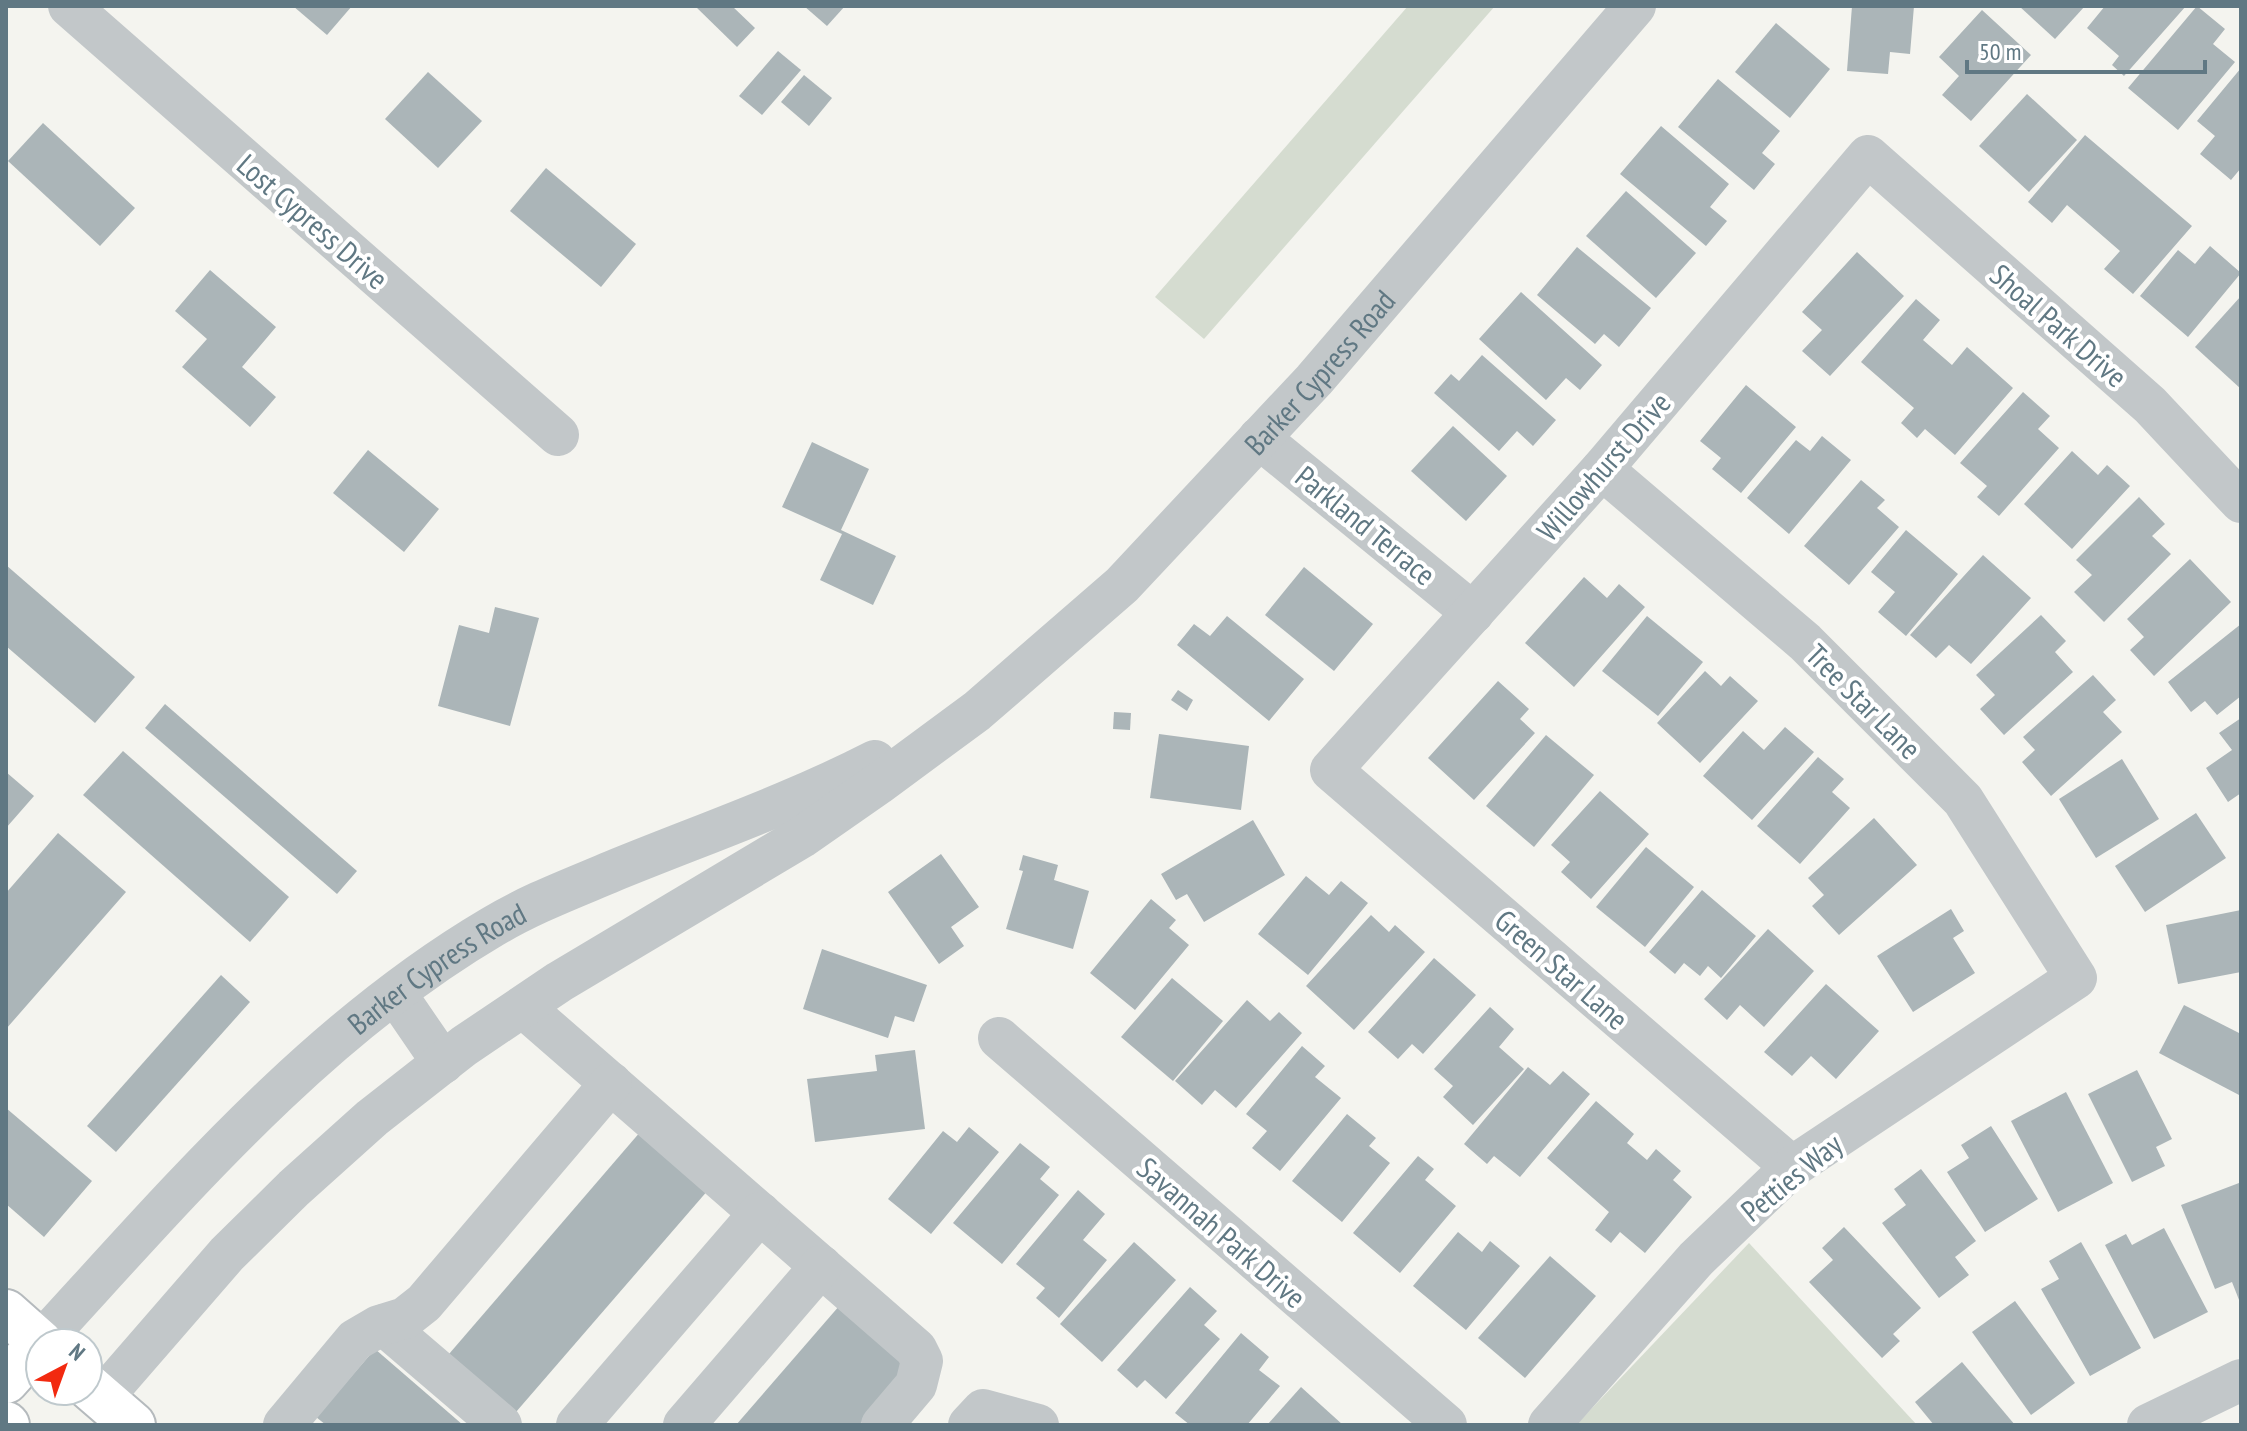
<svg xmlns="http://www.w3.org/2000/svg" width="2247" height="1431" viewBox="0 0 2247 1431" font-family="'PT Sans Narrow',sans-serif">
<rect width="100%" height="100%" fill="#f4f4ef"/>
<!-- green -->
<g fill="#d5dcd0">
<path d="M1408 6H1495L1204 339 1155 297Z"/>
<path d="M1749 1243 1917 1425H1576Z"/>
</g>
<!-- building -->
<g fill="#abb5b8">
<path d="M293 6H352L327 35Z"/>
<path d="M695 6H732L755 28 737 47Z"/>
<path d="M804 6H845L827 26Z"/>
<path d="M1852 6H1914L1910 54 1890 52 1888 74 1847 71Z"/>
<path d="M2019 6H2085L2055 39Z"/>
<path d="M2105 6H2186L2124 76 2112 65 2119 56 2087 28Z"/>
<path d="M2197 6 2225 29 2213 44 2235 62 2178 130 2128 88Z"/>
<path d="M1982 10 2031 55 1971 121 1942 95 1959 76 1939 57Z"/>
<path d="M1776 23 1830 69 1790 118 1735 72Z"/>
<path d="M778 51 801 70 762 115 739 96Z"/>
<path d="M2241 68V168L2231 180 2200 154 2215 136 2197 121Z"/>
<path d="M428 72 482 121 438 168 385 119Z"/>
<path d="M804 75 832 98 809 126 781 102Z"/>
<path d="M1718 79 1780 131 1762 153 1775 164 1754 190 1678 127Z"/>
<path d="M2027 94 2077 140 2029 192 1979 146Z"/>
<path d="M43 123 135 208 100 246 8 161Z"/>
<path d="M1661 126 1729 184 1710 207 1727 221 1706 246 1620 174Z"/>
<path d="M2085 135 2192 226 2133 294 2104 269 2120 251 2067 205 2052 223 2028 202Z"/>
<path d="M546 168 636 244 601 287 510 211Z"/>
<path d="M1626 191 1696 253 1656 298 1586 236Z"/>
<path d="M2210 246 2241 273 2188 337 2140 296 2178 250 2195 264Z"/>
<path d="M1577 247 1651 308 1619 347 1604 334 1595 344 1537 295Z"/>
<path d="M1857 252 1904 296 1830 376 1802 351 1822 330 1802 312Z"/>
<path d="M210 270 276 327 242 367 276 397 250 427 182 367 207 339 175 311Z"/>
<path d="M1521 292 1602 365 1580 390 1566 378 1546 400 1479 339Z"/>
<path d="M2241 296V389L2195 347Z"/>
<path d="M1916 299 1940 320 1923 340 1952 365 1967 347 2013 388 1955 455 1925 429 1917 438 1901 423 1914 408 1861 362Z"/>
<path d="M1482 355 1556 420 1533 446 1517 431 1499 451 1434 393 1451 374 1459 381Z"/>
<path d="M1746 385 1796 427 1741 493 1712 469 1721 458 1700 441Z"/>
<path d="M2023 392 2050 416 2038 429 2059 448 1999 516 1977 497 1987 486 1960 463Z"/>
<path d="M1453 426 1507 476 1466 521 1411 471Z"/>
<path d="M1822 436 1851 460 1789 534 1747 498 1796 440 1810 451Z"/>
<path d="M812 442 869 469 841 530 896 556 873 605 820 580 842 534 782 507Z"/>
<path d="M368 450 439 509 404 552 333 493Z"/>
<path d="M2072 451 2098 475 2107 465 2130 486 2072 549 2024 504Z"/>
<path d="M1861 480 1885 500 1877 508 1899 527 1849 585 1804 546Z"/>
<path d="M2139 497 2165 524 2152 536 2171 554 2104 622 2074 592 2092 575 2076 560Z"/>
<path d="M1906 530 1958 574 1906 636 1878 612 1895 592 1871 572Z"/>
<path d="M1983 555 2031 598 1971 664 1949 645 1936 658 1910 635Z"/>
<path d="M2190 559 2231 602 2154 676 2130 650 2144 637 2127 619Z"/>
<path d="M6 565 135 677 95 723 6 646Z"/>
<path d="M1304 567 1373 624 1334 671 1265 615Z"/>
<path d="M1584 577 1607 598 1619 584 1645 607 1574 687 1525 643Z"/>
<path d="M495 607 539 618 510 726 438 706 459 625 489 633Z"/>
<path d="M2041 615 2066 641 2055 652 2073 672 2004 735 1980 709 1995 695 1976 675Z"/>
<path d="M1227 616 1304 679 1269 721 1177 645 1194 624 1210 636Z"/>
<path d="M1647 616 1703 662 1658 716 1602 671Z"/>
<path d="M2241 624V696L2217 715 2205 701 2191 712 2168 682Z"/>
<path d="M1705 671 1721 686 1730 676 1758 701 1700 763 1657 723Z"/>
<path d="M2093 675 2116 700 2103 712 2122 732 2051 796 2022 762 2035 750 2023 737Z"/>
<path d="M1498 681 1529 709 1520 719 1535 733 1474 800 1428 758Z"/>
<path d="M1178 690 1193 700 1187 711 1171 700Z"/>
<path d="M165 704 357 871 337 894 145 728Z"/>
<path d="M1114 712 1131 713 1130 730 1113 729Z"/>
<path d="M2241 718V793L2228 802 2206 768 2232 750 2219 733Z"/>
<path d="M1785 727 1814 752 1752 820 1703 776 1743 731 1764 750Z"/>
<path d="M1159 734 1249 746 1241 810 1150 798Z"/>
<path d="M1546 735 1594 775 1534 847 1486 806Z"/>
<path d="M123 751 289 897 250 942 83 795Z"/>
<path d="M1818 757 1844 779 1832 792 1850 808 1800 864 1757 826Z"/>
<path d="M2122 759 2159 819 2096 858 2059 799Z"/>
<path d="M6 772 34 796 6 828Z"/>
<path d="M1600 791 1649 834 1591 899 1561 872 1570 862 1551 845Z"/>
<path d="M2196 813 2226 858 2145 912 2115 866Z"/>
<path d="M1874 818 1917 865 1839 935 1812 906 1824 895 1808 878Z"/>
<path d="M1253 820 1285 875 1204 922 1187 894 1176 900 1161 874Z"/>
<path d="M58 833 126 892 6 1029V893Z"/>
<path d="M1646 847 1694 887 1645 947 1596 907Z"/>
<path d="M941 854 979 907 951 927 964 946 939 964 888 892Z"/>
<path d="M1023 855 1058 865 1054 880 1089 891 1073 949 1006 929 1023 871 1019 870Z"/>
<path d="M1306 876 1329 895 1341 881 1368 903 1308 975 1258 934Z"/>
<path d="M1702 890 1756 936 1721 978 1708 966 1700 976 1684 963 1675 974 1649 952Z"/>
<path d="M1151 899 1176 920 1169 928 1189 945 1135 1010 1090 973Z"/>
<path d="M1951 909 1964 931 1953 938 1975 973 1913 1012 1877 956Z"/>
<path d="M2241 910V972L2178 984 2166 925Z"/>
<path d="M1371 915 1389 932 1395 925 1425 952 1354 1030 1306 986Z"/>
<path d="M1768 929 1814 971 1764 1027 1740 1005 1727 1020 1704 999Z"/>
<path d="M822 949 927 985 914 1022 895 1016 888 1038 803 1009Z"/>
<path d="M1434 958 1476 995 1423 1054 1412 1044 1398 1059 1368 1032Z"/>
<path d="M221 975 250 1002 116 1152 87 1126Z"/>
<path d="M1172 978 1223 1021 1173 1081 1121 1037Z"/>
<path d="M1826 984 1879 1031 1836 1079 1811 1056 1792 1076 1764 1052Z"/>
<path d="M1247 1000 1270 1021 1279 1012 1302 1033 1236 1108 1215 1090 1202 1105 1175 1081Z"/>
<path d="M2184 1005 2241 1034V1096L2159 1053Z"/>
<path d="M1490 1007 1514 1029 1499 1047 1524 1069 1473 1125 1443 1097 1453 1086 1434 1069Z"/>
<path d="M1302 1046 1325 1066 1315 1077 1341 1098 1280 1171 1252 1148 1267 1131 1246 1114Z"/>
<path d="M915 1050 925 1129 815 1142 807 1079 877 1071 875 1055Z"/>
<path d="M1528 1067 1550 1085 1563 1071 1590 1094 1520 1177 1494 1156 1487 1164 1464 1144Z"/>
<path d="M2137 1070 2172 1139 2156 1147 2165 1166 2132 1182 2088 1094Z"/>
<path d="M2066 1092 2113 1183 2058 1212 2011 1121Z"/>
<path d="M1596 1101 1634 1134 1627 1143 1647 1160 1656 1149 1681 1171 1673 1180 1692 1197 1645 1253 1620 1232 1611 1243 1595 1230 1609 1212 1547 1158Z"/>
<path d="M6 1108 92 1181 44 1237 6 1204Z"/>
<path d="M1347 1114 1376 1138 1369 1146 1390 1163 1342 1222 1292 1181Z"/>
<path d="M1991 1126 2038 1199 1985 1232 1947 1172 1969 1158 1961 1145Z"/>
<path d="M969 1127 999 1152 931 1234 888 1199 943 1131 957 1142Z"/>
<path d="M641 1131 709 1189 516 1412 449 1354Z"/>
<path d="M1020 1143 1050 1167 1040 1179 1059 1195 1002 1264 953 1223Z"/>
<path d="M1418 1156 1434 1169 1425 1180 1456 1206 1400 1273 1353 1233Z"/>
<path d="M1921 1169 1976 1241 1955 1257 1969 1275 1939 1298 1882 1223 1906 1205 1894 1189Z"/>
<path d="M2239 1183 2241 1187V1305L2232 1282 2215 1289 2181 1205Z"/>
<path d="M1078 1190 1105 1214 1083 1240 1107 1260 1059 1318 1036 1298 1045 1288 1016 1264Z"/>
<path d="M1844 1227 1921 1308 1893 1334 1900 1341 1882 1358 1809 1282 1833 1260 1822 1248Z"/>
<path d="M2164 1228 2208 1312 2154 1339 2105 1245 2126 1234 2132 1245Z"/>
<path d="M1458 1232 1482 1252 1490 1241 1520 1266 1466 1330 1413 1286Z"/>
<path d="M1134 1242 1176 1280 1102 1362 1060 1324Z"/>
<path d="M2081 1242 2141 1348 2090 1376 2041 1289 2059 1279 2049 1261Z"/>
<path d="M1550 1256 1596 1296 1525 1378 1478 1338Z"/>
<path d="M1190 1287 1217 1311 1204 1325 1220 1339 1166 1399 1145 1380 1137 1388 1117 1370Z"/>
<path d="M2015 1301 2075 1383 2031 1415 1972 1332Z"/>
<path d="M840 1305 910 1367 859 1425H736Z"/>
<path d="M1241 1333 1269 1357 1259 1370 1280 1386 1247 1425H1190L1175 1413Z"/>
<path d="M375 1349 463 1425H326L316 1417Z"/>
<path d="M1962 1362 2015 1425H1934L1915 1402Z"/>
<path d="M1301 1387 1343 1425H1267Z"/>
</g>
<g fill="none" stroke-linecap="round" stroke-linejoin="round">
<!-- major casing -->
<g stroke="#b5babd" stroke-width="48">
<g id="major">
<path d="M6 1312 41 1343"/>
<path d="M6 1381 40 1343"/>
<path d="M88 1386 133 1425"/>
<path d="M6 1424 7 1425"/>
</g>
</g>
<!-- minor -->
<g stroke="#c2c7c9" stroke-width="42">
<path d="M69 6 558 435"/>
<path d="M1259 438 1473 613"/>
<path d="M395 993 443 1063"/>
<path d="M523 1007 916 1349 922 1361 916 1385 882 1425"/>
<path d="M999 1038 1446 1425"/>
<path d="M1792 1167 1331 770 1602 469 1868 156 2150 405 2241 502"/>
<path d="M384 1325 501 1425"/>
<path id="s1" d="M40 1343C179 1192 314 1032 492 927 530 904 573 888 613 871 701 835 791 804 875 761"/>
<path id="s2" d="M102 1398 227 1254 294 1188 372 1118 464 1046 559 982 802 837 878 784 977 711 1122 585 1314 380 1635 6"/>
<path d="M284 1425 355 1340 379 1326 405 1318 424 1303 611 1083"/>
<path d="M577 1425 760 1213"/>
<path d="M684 1425 821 1266"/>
<path d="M969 1425 983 1410 1038 1425"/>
<path d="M1549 1425 1696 1259 1792 1167 2076 978 1963 800 1805 642 1602 469"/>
<path d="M2148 1425 2241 1380"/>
</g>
<!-- major -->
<use href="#major" stroke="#fff" stroke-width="44"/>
</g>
<g text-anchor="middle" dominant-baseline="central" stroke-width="8" stroke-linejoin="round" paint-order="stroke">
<!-- street labels -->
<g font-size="30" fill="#607883" stroke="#fff">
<text transform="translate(313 221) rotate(41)">Lost Cypress Drive</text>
<text transform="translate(2059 325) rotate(41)">Shoal Park Drive</text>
<text stroke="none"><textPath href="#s2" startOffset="1602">Barker Cypress Road</textPath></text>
<text transform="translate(1603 466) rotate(-49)">Willowhurst Drive</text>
<text transform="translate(1366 525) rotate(39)">Parkland Terrace</text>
<text transform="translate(1864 701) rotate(45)">Tree Star Lane</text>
<text transform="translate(1562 969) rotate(41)">Green Star Lane</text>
<text stroke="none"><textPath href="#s1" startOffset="548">Barker Cypress Road</textPath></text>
<text transform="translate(1791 1177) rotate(-39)">Petties Way</text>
<text transform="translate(1222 1232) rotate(41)">Savannah Park Drive</text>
</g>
</g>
<!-- border -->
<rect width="2247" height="1431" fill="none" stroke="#607883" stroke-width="16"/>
<!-- north arrow -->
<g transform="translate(64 1367) rotate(41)"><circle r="38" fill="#ffffff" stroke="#bfc9cd" stroke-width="2"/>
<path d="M0-6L14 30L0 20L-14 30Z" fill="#f22a10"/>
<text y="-12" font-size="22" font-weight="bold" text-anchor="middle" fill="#607883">N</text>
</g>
<!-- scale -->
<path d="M1967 60v12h238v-12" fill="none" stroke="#607883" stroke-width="4"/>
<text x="1979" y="60" font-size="24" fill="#607883" stroke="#ffffff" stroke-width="6" paint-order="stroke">50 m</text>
</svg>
